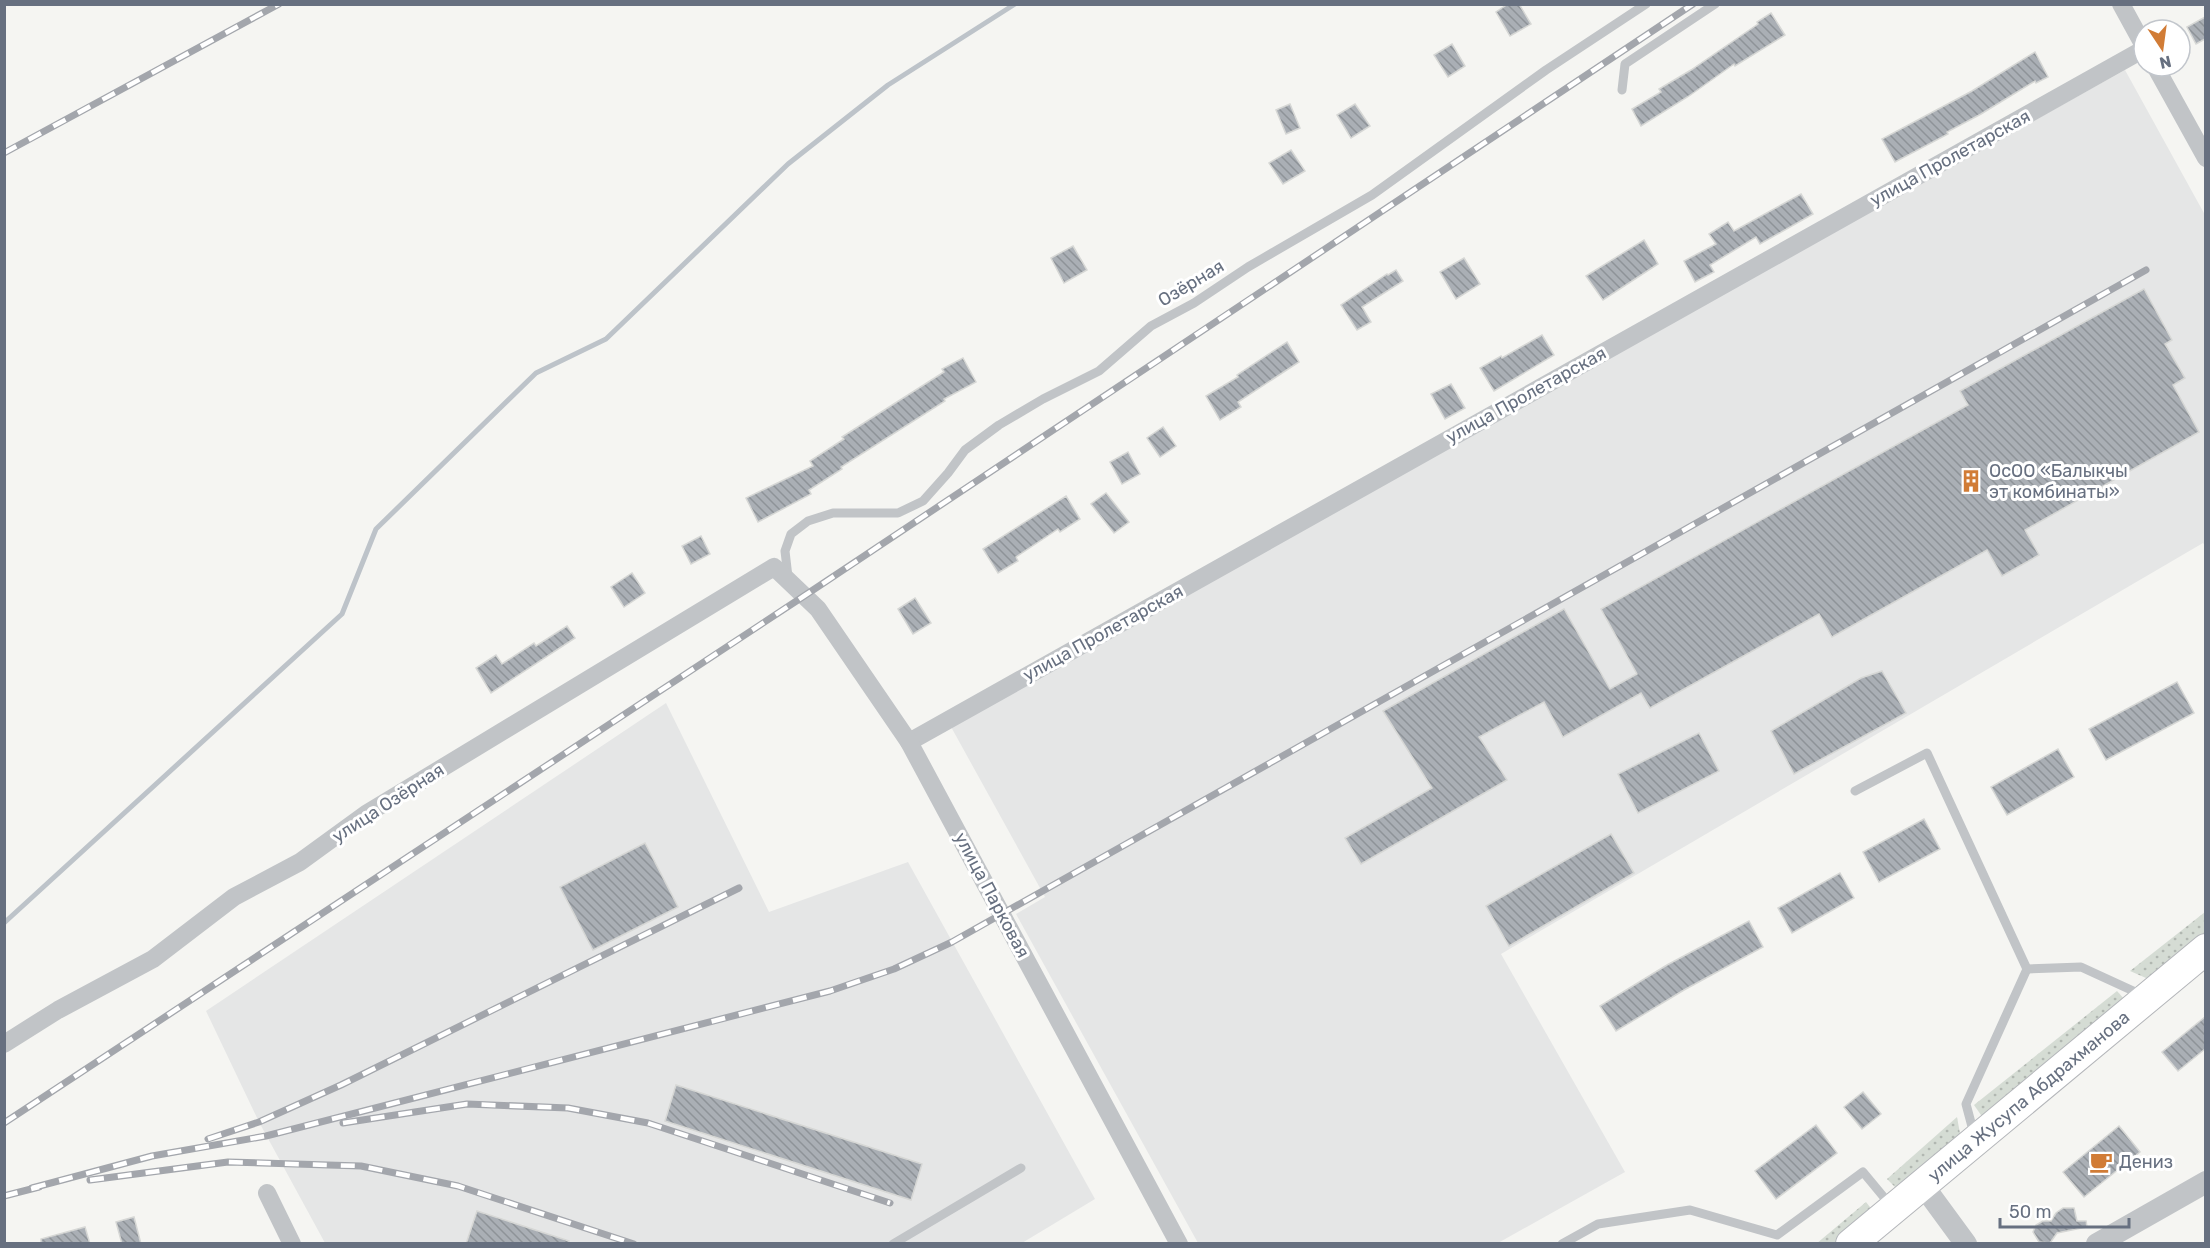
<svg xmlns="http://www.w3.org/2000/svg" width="2210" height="1248" viewBox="0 0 2210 1248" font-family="Rubik,sans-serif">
<defs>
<pattern id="grass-dots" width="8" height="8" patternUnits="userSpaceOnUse" patternTransform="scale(1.5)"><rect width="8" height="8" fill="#d5dcd4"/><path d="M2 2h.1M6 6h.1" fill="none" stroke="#b1b7b1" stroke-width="1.8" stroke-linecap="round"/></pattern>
<pattern id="building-back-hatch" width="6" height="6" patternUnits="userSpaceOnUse" patternTransform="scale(1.5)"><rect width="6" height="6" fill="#aaafb5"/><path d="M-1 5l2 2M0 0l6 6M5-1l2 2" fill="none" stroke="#8e9398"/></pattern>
</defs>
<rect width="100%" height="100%" fill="#f5f5f2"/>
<!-- built -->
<g fill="#e5e6e6">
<path d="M2125 70 2205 215V546L2203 543 1501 954 1625 1172 1498 1243H1198L1016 914 1045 897 950 725Z"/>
<path d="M666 703 769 912 908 862 1095 1199 1022 1243H325L259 1122 206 1011Z"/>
</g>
<!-- grass -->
<g fill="url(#grass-dots)">
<path d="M2205 912V949L2162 985 2130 971Z"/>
<path d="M2117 991 2133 1009 1990 1128 1974 1105Z"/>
<path d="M1957 1117 1963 1150 1906 1198 1887 1179Z"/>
<path d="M1866 1202 1880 1220 1851 1243 1816 1244Z"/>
</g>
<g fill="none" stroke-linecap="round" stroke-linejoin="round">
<!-- stream -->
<path stroke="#bdc3c9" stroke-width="5" d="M4 923 342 614 376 529 536 373 606 339 788 164 888 85 1015 4"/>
</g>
<!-- building -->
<g fill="url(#building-back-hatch)" stroke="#d6d7d5" stroke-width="1.5">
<path d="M1508 4H1519L1531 24 1510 36 1496 12Z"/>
<path d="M1771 13 1785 35 1735 66 1734 64 1689 96 1641 126 1632 109 1661 92 1659 89 1691 70 1758 24 1757 22Z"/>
<path d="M2205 17V39L2196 44 2187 27Z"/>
<path d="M1452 44 1465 66 1448 77 1434 55Z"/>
<path d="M2035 52 2048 77 2036 83 2035 81 1981 114 1947 132 1948 134 1895 162 1882 139 1972 91Z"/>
<path d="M1290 104 1300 128 1286 134 1276 110Z"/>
<path d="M1355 104 1370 126 1351 138 1337 115Z"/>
<path d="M1291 150 1305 171 1283 184 1269 163Z"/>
<path d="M1801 194 1813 214 1760 244 1756 237 1710 265 1714 272 1695 282 1684 261 1716 244 1709 234 1728 222 1734 231Z"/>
<path d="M1644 240 1658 264 1603 300 1586 276Z"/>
<path d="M1073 246 1087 270 1064 283 1051 258Z"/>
<path d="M1464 258 1480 284 1456 299 1440 272Z"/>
<path d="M1396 270 1403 281 1362 307 1371 322 1357 330 1341 305 1387 274 1388 275Z"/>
<path d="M2144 289 2172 340 2165 344 2185 378 2173 385 2199 432 2025 530 2039 555 2002 576 1987 550 1832 637 1819 614 1650 708 1641 693 1563 737 1544 702 1479 737 1507 780 1361 864 1345 838 1432 788 1383 711 1564 609 1610 689 1637 674 1601 609 1968 405 1960 391Z"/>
<path d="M1542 335 1554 355 1494 391 1480 368 1501 356 1502 358Z"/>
<path d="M1287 342 1299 362 1238 402 1241 407 1220 420 1206 396 1238 377 1237 375Z"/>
<path d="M963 358 976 382 944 399 945 401 841 467 842 469 809 490 811 494 758 522 746 498 813 466 810 461 844 439 842 437 944 372 942 369Z"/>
<path d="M1451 384 1465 408 1445 419 1431 394Z"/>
<path d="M1163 427 1176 446 1160 457 1147 438Z"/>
<path d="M1128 452 1140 474 1122 484 1110 462Z"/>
<path d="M1106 493 1129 522 1114 533 1091 504Z"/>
<path d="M1066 496 1080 519 1060 532 1058 529 1016 557 1018 561 998 573 983 549Z"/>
<path d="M701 536 710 554 691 564 682 546Z"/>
<path d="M632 573 645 593 624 607 611 587Z"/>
<path d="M915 598 931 623 913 634 898 609Z"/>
<path d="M567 626 575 638 491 693 476 668 496 655 502 664 534 643 536 646Z"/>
<path d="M1882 671 1906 713 1794 774 1771 731 1861 678Z"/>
<path d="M2177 682 2194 713 2106 760 2089 729Z"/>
<path d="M1699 733 1719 771 1638 813 1618 774Z"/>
<path d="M2058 749 2074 777 2007 815 1991 787Z"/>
<path d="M1924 819 1940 849 1879 882 1863 852Z"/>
<path d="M1611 834 1634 873 1509 946 1486 906Z"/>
<path d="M645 843 678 907 593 950 560 887Z"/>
<path d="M1840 873 1854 898 1792 933 1778 908Z"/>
<path d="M1749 921 1763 947 1684 990 1616 1031 1600 1006 1667 965Z"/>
<path d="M2205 1017V1049L2178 1071 2162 1052Z"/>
<path d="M676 1085 922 1164 911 1200 665 1121Z"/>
<path d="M1863 1092 1881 1114 1862 1129 1844 1107Z"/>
<path d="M1816 1125 1837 1153 1776 1199 1755 1171Z"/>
<path d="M2119 1126 2140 1152 2084 1197 2063 1172Z"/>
<path d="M2063 1208H2074L2077 1221H2086L2087 1227 2057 1233 2050 1243 2039 1242 2033 1232 2036 1225 2043 1221H2051L2056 1213Z"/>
<path d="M477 1211 569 1241 568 1244H466Z"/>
<path d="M134 1217 141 1244H122L116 1222Z"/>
<path d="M85 1227 90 1244H41V1239Z"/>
</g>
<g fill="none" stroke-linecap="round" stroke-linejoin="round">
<!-- trunk casing -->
<g stroke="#b4b6ba" stroke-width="32">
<g id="trunk">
<path id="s1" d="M1851 1244 2206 949"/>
</g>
</g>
<!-- service -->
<g stroke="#c1c4c7" stroke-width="9">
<path d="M1622 90 1625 64 1715 4"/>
<path d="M788 577 785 551 791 534 808 521 833 513H898L923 501 948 473 965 450 999 425 1043 399 1099 371 1151 326 1194 303 1248 267 1372 195 1546 70 1646 4"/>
<path d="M1855 791 1927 753 2027 969 1966 1104 1974 1134"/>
<path d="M2027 969 2081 967 2142 995"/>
<path d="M893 1244 1021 1168"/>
<path d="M1562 1244 1598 1224 1690 1210 1777 1235 1863 1172 1892 1207"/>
</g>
<!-- minor -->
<g stroke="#c1c4c7" stroke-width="18">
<path d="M2121 4 2144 46"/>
<path d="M2155 66 2206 158"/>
<path d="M909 742 2144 49"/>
<path d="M4 1044 58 1010 153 959 234 897 300 862 366 814 774 567 818 609 909 742 1179 1244"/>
<path d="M267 1193 292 1244"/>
</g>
<!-- tertiary -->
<g stroke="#c1c4c7" stroke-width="22">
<path d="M1922 1184 1966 1244"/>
<path d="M2097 1244 2206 1182"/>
</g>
<!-- trunk -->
<use href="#trunk" stroke="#fff" stroke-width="30"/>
<!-- rail casing -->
<g stroke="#a3a6ac" stroke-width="7">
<g id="rail">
<path d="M4 153 279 4"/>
<path d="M4 1123 804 596 1693 4"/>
<path d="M343 1123 467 1104 568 1108 648 1123 890 1203"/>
<path d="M208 1139 259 1122 341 1085 739 888"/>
<path d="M90 1180 228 1162 361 1166 458 1186 634 1244"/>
<path d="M32 1188 152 1156 266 1136 830 991 894 969 952 942 2146 270"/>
<path d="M4 1196 39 1187"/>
</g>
</g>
<!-- rail -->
<use href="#rail" stroke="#fff" stroke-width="4.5" stroke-dasharray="14" stroke-linecap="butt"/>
</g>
<!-- icons -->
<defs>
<g id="building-bare" transform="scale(1.8)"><path d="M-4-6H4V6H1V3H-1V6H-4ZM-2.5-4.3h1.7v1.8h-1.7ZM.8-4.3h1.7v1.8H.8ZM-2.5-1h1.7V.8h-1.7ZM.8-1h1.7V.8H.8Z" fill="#d17c36" stroke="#fff" stroke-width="2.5" paint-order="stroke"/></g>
<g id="cafe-bare" transform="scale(1.8)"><path d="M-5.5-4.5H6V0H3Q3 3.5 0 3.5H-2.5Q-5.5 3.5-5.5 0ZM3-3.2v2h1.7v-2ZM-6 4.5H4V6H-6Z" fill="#d17c36" stroke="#fff" stroke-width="2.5" paint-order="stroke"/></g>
</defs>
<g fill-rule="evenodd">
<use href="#building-bare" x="1971" y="481"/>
<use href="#cafe-bare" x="2101" y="1162"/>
</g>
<g text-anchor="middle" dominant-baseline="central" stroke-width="6" stroke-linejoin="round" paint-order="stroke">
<!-- street labels -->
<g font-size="18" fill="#677080" stroke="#fff">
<text transform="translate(1950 158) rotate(-29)">улица Пролетарская</text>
<text transform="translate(1191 283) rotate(-31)">Озёрная</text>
<text transform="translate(1526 395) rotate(-29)">улица Пролетарская</text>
<text transform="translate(1103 633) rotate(-29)">улица Пролетарская</text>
<text transform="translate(388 803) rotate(-33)">улица Озёрная</text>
<text transform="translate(992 895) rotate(62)">улица Парковая</text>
<text stroke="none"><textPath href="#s1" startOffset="231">улица Жусупа Абдрахманова</textPath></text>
</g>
<!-- poi labels -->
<g font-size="18" fill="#677080" stroke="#fff" text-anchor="start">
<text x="1989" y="471">ОсОО «Балыкчы<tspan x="1989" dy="21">эт комбинаты»</tspan></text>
<text x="2119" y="1162">Дениз</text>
</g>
</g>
<!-- border -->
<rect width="2210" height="1248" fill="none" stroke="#677080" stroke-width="12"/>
<!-- north arrow -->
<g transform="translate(2162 48) rotate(167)"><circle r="28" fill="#ffffff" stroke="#c2c6cc" stroke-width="1.5"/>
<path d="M0-4.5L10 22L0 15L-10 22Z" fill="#d17c36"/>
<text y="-9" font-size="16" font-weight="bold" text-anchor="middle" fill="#677080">N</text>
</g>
<!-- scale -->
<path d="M2000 1218v9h129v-9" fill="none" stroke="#677080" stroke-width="3"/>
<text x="2009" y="1218" font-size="18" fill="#677080" stroke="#ffffff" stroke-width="4.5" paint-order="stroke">50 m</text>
</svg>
